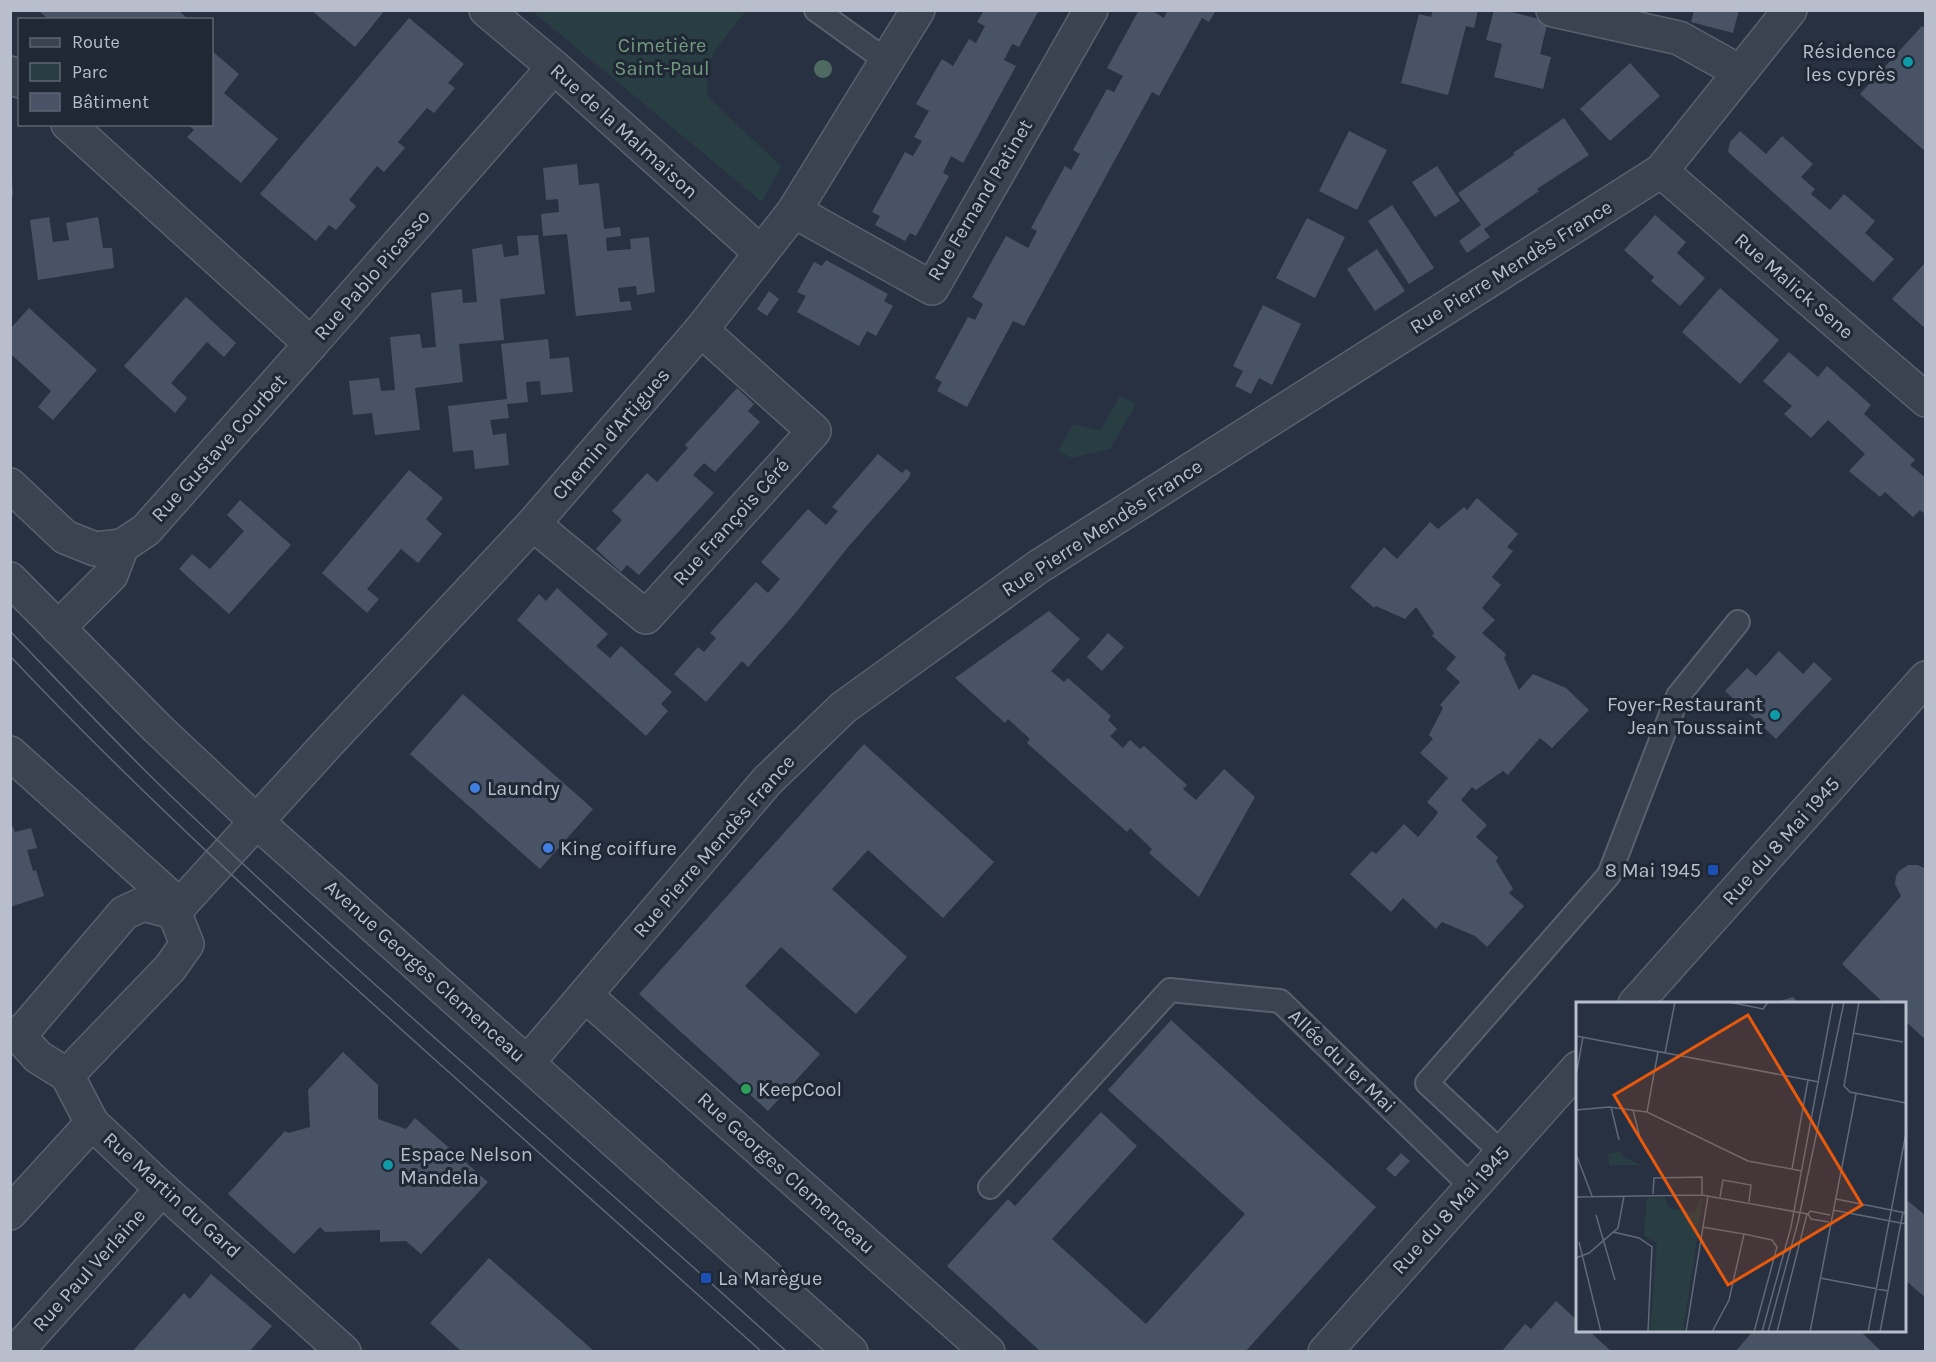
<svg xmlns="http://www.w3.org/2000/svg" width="1936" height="1362" viewBox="0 0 1936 1362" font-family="Karla,sans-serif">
<rect width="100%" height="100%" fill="#273141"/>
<!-- green -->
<g fill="#293e42">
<path d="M532 11H746L718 46 707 66V96L781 166 762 202Z"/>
<path d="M1120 396 1136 404 1110 449 1072 458 1058 451 1073 424 1100 431Z"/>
</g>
<!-- building -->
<g fill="#485365">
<path d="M38 10H178L189 20H49Z"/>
<path d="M311 10H385L355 47Z"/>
<path d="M984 10H1039L1019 47 1012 44 1004 60 1016 66 963 163 951 156 943 173 949 176 916 236 910 233 905 241 875 225 880 216 872 212 905 152 913 156 922 141 914 137 929 111 916 104 942 59 953 66 969 39 976 43 985 26 977 22Z"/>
<path d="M1139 10H1151L1164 18 1168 10H1216L1209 22 1202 18 1159 96 1152 92 1024 326 1013 321 967 407 937 391 942 382 935 378 968 317 975 320 983 304 972 297 1006 236 1028 248 1037 231 1031 228 1065 166 1071 170 1080 154 1073 150 1107 89 1114 92 1123 76 1107 68Z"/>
<path d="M1433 10H1478L1474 28 1466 26 1448 95 1401 83 1419 14 1431 17Z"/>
<path d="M1494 10H1503L1548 21 1540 54 1551 57 1543 89 1494 77 1502 44 1486 40Z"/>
<path d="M1694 10H1739L1733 33 1691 22Z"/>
<path d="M409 18 464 64 448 83 455 88 434 113 427 108 398 142 405 148 384 172 377 166 349 200 356 206 336 230 329 225 316 241 260 194Z"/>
<path d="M1922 26 1926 29V152L1860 94Z"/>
<path d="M212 51 239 74 224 93 278 139 241 183 187 137 194 130 187 124H212Z"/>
<path d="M1630 63 1660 96 1610 141 1580 109Z"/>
<path d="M1564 118 1589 155 1537 189 1539 191 1484 229 1490 237 1467 253 1459 241 1481 225 1458 193 1514 155 1513 153Z"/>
<path d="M1349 131 1387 150 1357 210 1319 191Z"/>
<path d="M1740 131 1766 154 1782 136 1813 164 1801 177 1815 189 1811 194 1830 210 1844 194 1875 221 1865 233 1894 259 1873 282 1728 152 1730 142Z"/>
<path d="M577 164 579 185 599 183 604 229 620 227 621 236 606 238 607 251 631 249 630 239 649 237 655 292 637 295 636 286 618 288 620 302 630 301 632 310 576 316 567 234 543 236 541 214 559 212 558 199 546 200 543 168Z"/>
<path d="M1437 166 1460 201 1435 217 1412 182Z"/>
<path d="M10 179H12L13 195 10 196Z"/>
<path d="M1392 205 1434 268 1409 284 1368 221Z"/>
<path d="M1655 215 1686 242 1677 253 1705 278 1680 306 1651 281 1654 277 1624 250Z"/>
<path d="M49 217 53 242 69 240 66 223 98 217 103 248H112L114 268 38 280 30 220Z"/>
<path d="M1307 218 1345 237 1315 298 1276 278Z"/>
<path d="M538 235 545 294 500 299 504 340 459 344 463 382 415 388 420 430 375 435 372 413 353 415 349 381 379 378 381 391 395 390 390 337 420 334 422 348 436 347 431 293 462 289 463 303 477 302 472 249 502 244 504 257 519 255 517 236Z"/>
<path d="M1377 249 1405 291 1375 311 1347 269Z"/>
<path d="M826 260 888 294 884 301 893 306 876 336 867 331 859 346 797 312 806 296 797 292 814 262 822 266Z"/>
<path d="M1924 264 1926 265V329L1892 299Z"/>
<path d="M1720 288 1779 340 1740 384 1682 332Z"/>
<path d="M769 291 779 299 767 316 757 309Z"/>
<path d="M186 297 236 343 224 357 207 342 171 383 187 398 175 413 124 366Z"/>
<path d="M1263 305 1301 324 1272 385 1259 378 1251 394 1235 386 1243 371 1233 366Z"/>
<path d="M29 308 97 370 53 420 38 407 51 391 12 355 10 357V329Z"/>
<path d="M548 339 550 359 569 357 573 392 541 395 540 381 526 382 528 402 507 404 509 418 490 420 493 435 506 433 509 465 475 469 473 450 453 452 448 406 507 399 501 344Z"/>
<path d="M1789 352 1818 377 1827 366 1871 405 1864 414 1915 460 1910 465 1926 478V515L1920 510 1913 517 1885 492 1880 497 1849 471 1865 454 1828 420 1811 438 1784 414 1792 406 1763 381Z"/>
<path d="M737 388 754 404 748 411 760 422 715 472 704 463 693 475 714 493 639 575 627 565 621 572 596 549 622 520 612 511 647 473 657 482 688 448 685 445Z"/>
<path d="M878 454 902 473 906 469 911 473 908 479 849 546 793 616 748 667 742 661 706 702 674 674 698 647 704 652 716 638 710 633 756 582 768 593 780 579 761 562 808 509 826 525 838 511 832 507Z"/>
<path d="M409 470 443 498 426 519 442 534 418 563 401 549 367 589 379 599 367 613 322 573Z"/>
<path d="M1477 498 1518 534 1507 547 1513 551 1492 577 1501 585 1482 608 1495 620 1482 633 1506 654 1504 658 1519 690 1533 674 1566 688 1589 710 1552 748 1540 738 1508 775 1503 771 1476 790 1472 787 1461 800 1487 825 1476 837 1498 857 1496 861 1513 889 1509 893 1524 906 1487 947 1475 936 1442 922 1436 929 1403 898 1391 912 1350 874 1372 851 1376 854 1404 824 1418 837 1435 817 1438 812 1427 802 1448 778 1420 753 1433 739 1429 735 1443 708 1440 705 1460 682 1446 669 1456 657 1432 636 1434 633 1416 607 1405 619 1376 606 1374 608 1350 587 1384 547 1397 559 1430 522 1438 529 1464 507 1467 510Z"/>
<path d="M240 500 291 545 229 614 179 569 192 554 210 569 244 531 227 515Z"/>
<path d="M557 588 608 634 596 646 610 658 621 646 672 692 661 704 668 711 646 736 517 620 539 594 546 601Z"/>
<path d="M1049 611 1080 639 1051 671 1064 682 1068 678 1111 716 1108 720 1117 729 1110 736 1123 748 1130 740 1140 749 1144 746 1187 785 1183 789 1196 800 1224 769 1255 797 1199 897 1149 853 1152 849 1130 828 1127 832 1027 743 1030 739 1008 719 1005 723 955 678Z"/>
<path d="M1108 633 1124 647 1102 671 1087 657Z"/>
<path d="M1779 651 1803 674 1814 662 1832 679 1776 739 1725 691 1747 668 1756 676Z"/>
<path d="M463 694 593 809 540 869 410 754Z"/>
<path d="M864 744 994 862 943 918 868 850 832 889 907 957 856 1014 781 947 745 986 820 1054 768 1111 639 994Z"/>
<path d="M10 820 15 832 31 828 37 848 27 850 33 871 36 870 44 896 10 907Z"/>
<path d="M1908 865H1918L1926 869V1040L1905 1021V1004H1885L1842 964 1901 896 1895 884 1896 876 1899 871Z"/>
<path d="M1793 997 1800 1004H1778L1780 1001Z"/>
<path d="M1171 1020 1376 1207 1245 1352H1041L947 1266 1008 1199 1015 1206 1101 1112 1137 1146 1052 1239 1146 1324 1245 1214 1108 1090Z"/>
<path d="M343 1052 378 1085V1119L406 1129 415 1118 488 1182 421 1254 406 1241 380 1242V1230L325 1232 320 1227 294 1254 228 1194 285 1131 288 1133 310 1127 308 1090Z"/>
<path d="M1401 1153 1410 1161 1395 1177 1386 1169Z"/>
<path d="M1908 1201 1926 1216V1298L1905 1280V1205Z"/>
<path d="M489 1258 595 1352H462L430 1323Z"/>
<path d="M211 1274 272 1326 249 1352H132L184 1293 190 1299Z"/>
<path d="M1556 1301 1578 1321V1330H1588L1612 1352H1501L1525 1324 1531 1329Z"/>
<path d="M1754 1330H1859L1882 1352H1735Z"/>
</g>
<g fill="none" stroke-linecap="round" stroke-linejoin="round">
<!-- service casing -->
<g stroke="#59616e" stroke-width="26">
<g id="service">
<path d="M816 10 887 61"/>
<path d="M1502 1153 1427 1083 1609 875 1678 696 1738 622"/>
<path d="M990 1187 1170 990 1280 1001 1472 1187"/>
</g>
</g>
<!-- minor casing -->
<g stroke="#59616e" stroke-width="36">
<g id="minor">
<path d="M486 10 554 67 761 253"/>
<path d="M1553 10 1679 38 1740 72"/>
<path d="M10 73 20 81"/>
<path d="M68 124 311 344 554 67"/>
<path d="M1661 171 1926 400"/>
<path d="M794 211 932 288 1091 10"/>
<path d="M10 485 65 537 95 549 122 546 146 530 311 344"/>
<path d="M533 524 646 617 814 431 701 330"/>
<path d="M58 628 111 575 122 546"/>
<path d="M10 753 180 906"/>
<path d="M174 912 328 743 533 524 701 330 794 211 918 10"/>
<path d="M585 995 988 1352"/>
<path d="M1635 1004 1926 678"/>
<path d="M10 1033 19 1036 38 1057 67 1075 92 1123 162 1189 344 1352"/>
<path d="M19 1036 124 913 143 904 174 912 187 944 170 968 67 1075"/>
<path d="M527 1063 767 781 844 707 1038 567 1661 171 1790 10"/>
<path d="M10 1213 92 1123"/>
<path d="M16 1352 162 1189"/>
<path d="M1325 1352 1578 1068"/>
</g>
</g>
<!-- tertiary casing -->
<g stroke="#59616e" stroke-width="36">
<path id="tertiary" d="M10 579 157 728 257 822 851 1352"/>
</g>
<!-- service -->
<use href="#service" stroke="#3b4351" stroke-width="22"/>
<!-- minor -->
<use href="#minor" stroke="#3b4351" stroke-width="33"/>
<!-- tertiary -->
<use href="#tertiary" stroke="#3b4351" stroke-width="33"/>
<!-- tram -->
<g stroke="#5d6777" stroke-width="1.5">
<path d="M10 631C63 686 115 742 170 795 370 987 583 1165 787 1352"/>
<path d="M10 656C143 797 287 927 432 1057 542 1155 652 1253 762 1352"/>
</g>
</g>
<!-- trees -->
<circle fill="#4f6b61" cx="823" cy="69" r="9"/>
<!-- markers -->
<g fill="#0f9aa8" stroke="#202836" stroke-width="2">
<circle cx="1908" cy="62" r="6"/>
<circle cx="1775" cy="715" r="6"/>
<circle cx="388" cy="1165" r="6"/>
</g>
<g fill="#3f7fe0" stroke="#202836" stroke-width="2">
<circle cx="475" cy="788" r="6"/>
<circle cx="548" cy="848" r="6"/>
</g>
<g fill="#1a4fb4" stroke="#202836" stroke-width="2">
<rect x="1707" y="864" width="12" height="12" rx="3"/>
<rect x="700" y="1272" width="12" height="12" rx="3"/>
</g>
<circle fill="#2e9e5b" stroke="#202836" stroke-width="2" cx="746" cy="1089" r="6"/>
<g text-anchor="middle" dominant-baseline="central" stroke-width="6" stroke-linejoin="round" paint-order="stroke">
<!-- park labels -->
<g font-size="20" fill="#709b7c" stroke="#202836">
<text x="662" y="45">Cimetière<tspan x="662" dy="23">Saint-Paul</tspan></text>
</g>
<!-- poi labels -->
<g font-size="20" fill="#b8becb" stroke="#202836" text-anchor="start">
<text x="1896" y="51" text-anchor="end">Résidence<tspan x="1896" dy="23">les cyprès</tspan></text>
<text x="1763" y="704" text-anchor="end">Foyer-Restaurant<tspan x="1763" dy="23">Jean Toussaint</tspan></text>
<text x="487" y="788">Laundry</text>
<text x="560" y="848">King coiffure</text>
<text x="1701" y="870" text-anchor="end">8 Mai 1945</text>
<text x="758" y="1089">KeepCool</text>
<text x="400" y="1154">Espace Nelson<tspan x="400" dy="23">Mandela</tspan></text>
<text x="718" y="1278">La Marègue</text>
</g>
<!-- street labels -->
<g font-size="20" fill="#b8becb" stroke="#202836">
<text transform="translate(624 131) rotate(42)">Rue de la Malmaison</text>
<text transform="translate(980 200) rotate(-59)">Rue Fernand Patinet</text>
<text transform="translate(1511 267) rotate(-32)">Rue Pierre Mendès France</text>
<text transform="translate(372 275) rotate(-49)">Rue Pablo Picasso</text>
<text transform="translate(1794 286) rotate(41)">Rue Malick Sene</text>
<text transform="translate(611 434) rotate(-49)">Chemin d'Artigues</text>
<text transform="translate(219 448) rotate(-48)">Rue Gustave Courbet</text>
<text transform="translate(731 522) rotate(-48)">Rue François Céré</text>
<text transform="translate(1102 528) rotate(-33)">Rue Pierre Mendès France</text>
<text transform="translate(1781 841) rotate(-48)">Rue du 8 Mai 1945</text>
<text transform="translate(714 846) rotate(-49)">Rue Pierre Mendès France</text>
<text transform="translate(425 971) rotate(42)">Avenue Georges Clemenceau</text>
<text transform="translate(1342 1061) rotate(44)">Allée du 1er Mai</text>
<text transform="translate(786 1173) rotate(42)">Rue Georges Clemenceau</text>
<text transform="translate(172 1195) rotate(42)">Rue Martin du Gard</text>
<text transform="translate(1451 1210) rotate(-48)">Rue du 8 Mai 1945</text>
<text transform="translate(89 1270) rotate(-48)">Rue Paul Verlaine</text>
</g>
</g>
<!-- overview -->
<g transform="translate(1576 1002)">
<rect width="330" height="330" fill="#273141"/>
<path d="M45 150 46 154 65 163H33L32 151ZM88 195 93 206 115 210 120 208 123 197H127L107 330H74L81 241 68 234 71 196Z" fill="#293e42"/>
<path fill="none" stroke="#616978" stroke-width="1.5" d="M153 0 187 7 192 0M283 0 268 84 274 90 330 101M277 31 327 40M0 34 243 80M89 51 99 0M0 74 7 35M35 105 43 138M0 108 33 105 71 110 172 159 226 169M57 108 64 136M71 110 82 50M0 152 16 194M216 167 232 78M77 192 78 176 126 175V193M0 195 126 193 232 212M144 195 147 178 175 183 173 200M260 197 330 211M257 208 330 222M20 213 39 278M253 220 235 217 232 212 234 209 254 213M126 225 168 232 153 298 136 330M37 230 63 236 76 245 72 330M168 232 196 238 201 245 178 330M3 240 25 330M0 256 13 251 42 226 48 194M244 276 312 289M110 330 132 194M186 330 215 225 257 0M192 330 222 220 268 0M201 330 231 212M234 330 280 92M292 330 330 131M304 330 327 210"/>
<path fill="#e8590c" fill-opacity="0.15" stroke="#e8590c" stroke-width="3" d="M172 13 286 203 152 283 38 93Z"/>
<rect width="330" height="330" fill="none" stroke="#b8becb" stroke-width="3"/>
</g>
<!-- border -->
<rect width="1936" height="1362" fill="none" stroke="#b8becb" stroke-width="24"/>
<!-- legend -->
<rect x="18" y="18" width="195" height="108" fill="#202836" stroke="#5d6472" stroke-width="1.5"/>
<rect x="30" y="38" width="30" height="9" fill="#3b4351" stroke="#5d6472" stroke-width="1.5"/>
<text x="72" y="48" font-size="18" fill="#b8becb">Route</text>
<rect x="30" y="63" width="30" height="18" fill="#293e42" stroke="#5d6472" stroke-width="1.5"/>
<text x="72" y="78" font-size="18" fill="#b8becb">Parc</text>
<rect x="30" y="93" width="30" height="18" fill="#485365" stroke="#5d6472" stroke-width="1.5"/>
<text x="72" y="108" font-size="18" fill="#b8becb">Bâtiment</text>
</svg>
